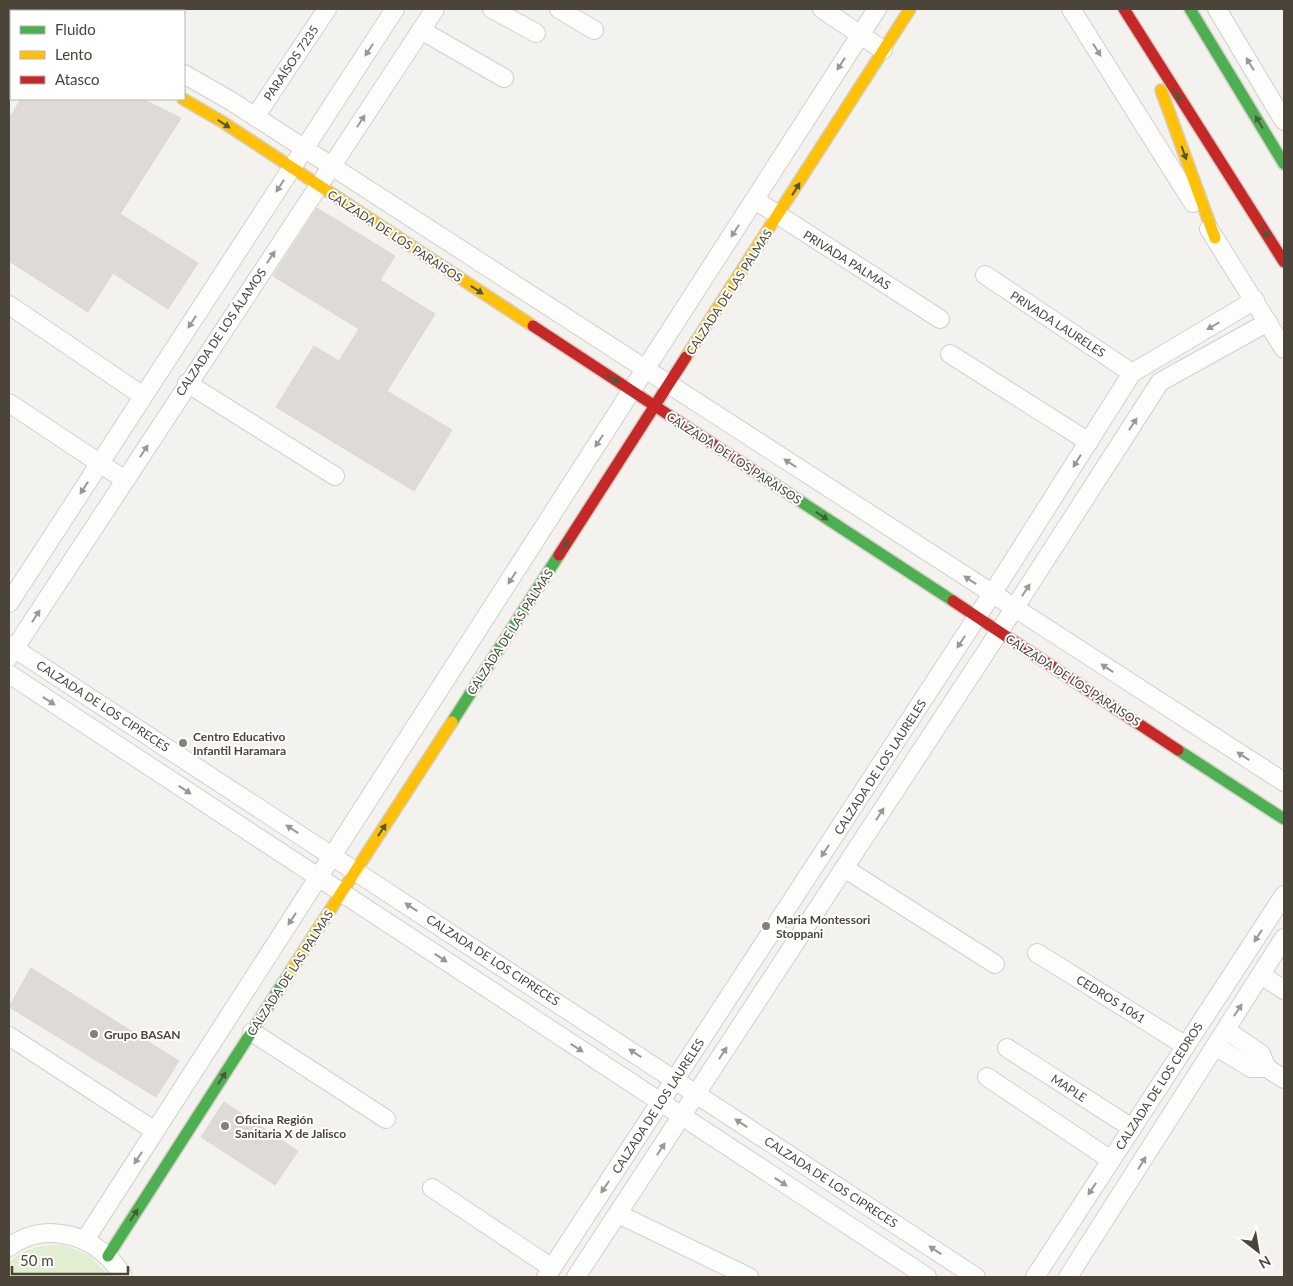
<svg xmlns="http://www.w3.org/2000/svg" width="1293" height="1286" viewBox="0 0 1293 1286" font-family="Lato,sans-serif">
<rect width="100%" height="100%" fill="#f4f2ee"/>
<!-- green -->
<path fill="#e1eecf" d="M64 1245 90 1256 110 1277H9V1262C25 1247 43 1245 64 1245Z"/>
<!-- building -->
<g fill="#dedbd6" stroke="#dcd9d4">
<path d="M21 99H142L181 118 120 214 198 263 168 309 113 273 88 312 9 261V119Z"/>
<path d="M317 208 395 256 380 280 435 314 387 391 452 430 414 491 276 407 314 346 339 361 359 329 273 276Z"/>
<path d="M31 968 179 1061 156 1097 9 1007Z"/>
<path d="M224 1102 298 1151 275 1185 201 1137Z"/>
</g>
<g fill="none" stroke-linecap="round" stroke-linejoin="round">
<!-- street casing -->
<g stroke="#d2d0cb" stroke-width="20">
<g id="street">
<path d="M40 9 46 11"/>
<path d="M492 9 536 33"/>
<path d="M559 9 594 30"/>
<path d="M822 9 883 50"/>
<path d="M1071 9 1193 203"/>
<path d="M1217 9 1284 121"/>
<path d="M9 20 11 21"/>
<path d="M421 30 504 78"/>
<path d="M184 74 231 101 1284 782"/>
<path d="M255 117 327 9"/>
<path d="M755 200 940 319"/>
<path d="M1209 229 1284 349"/>
<path d="M985 275 1132 373"/>
<path d="M9 305 143 396"/>
<path d="M950 354 1089 442"/>
<path d="M187 383 335 476"/>
<path d="M9 403 125 480"/>
<path d="M9 603 395 9"/>
<path d="M9 645 976 1277"/>
<path d="M9 657 435 9"/>
<path d="M9 674 927 1277"/>
<path d="M844 868 995 964"/>
<path d="M1037 953 1186 1046"/>
<path d="M1261 975 1284 990"/>
<path d="M1226 1030 1261 1054 1267 1068"/>
<path d="M252 1032 386 1119"/>
<path d="M9 1036 155 1131"/>
<path d="M1215 1046 1251 1068H1267L1284 1079"/>
<path d="M1007 1048 1132 1128"/>
<path d="M987 1077 1111 1160"/>
<path d="M432 1188 552 1268"/>
<path d="M618 1214 749 1277"/>
<path d="M85 1240 877 9"/>
<path d="M9 1247C47 1218 102 1237 123 1277"/>
<path d="M546 1277 992 594 1132 373 1255 300"/>
<path d="M576 1277 999 632 1160 382 1268 322"/>
<path d="M1035 1277 1284 895"/>
<path d="M1068 1277 1284 938"/>
</g>
</g>
<!-- fast casing -->
<g stroke="#d3cfc5" stroke-width="14">
<g id="fast">
<path d="M1190 9 1284 164"/>
<path d="M754 471 953 601"/>
<path d="M452 722 559 555"/>
<path d="M1178 750 1284 819"/>
<path d="M108 1256 292 969"/>
</g>
</g>
<!-- slow casing -->
<g stroke="#d3cfc5" stroke-width="14">
<g id="slow">
<path d="M1161 90 1215 238"/>
<path d="M183 99 221 121 533 326"/>
<path d="M686 357 910 9"/>
<path d="M292 969 452 722"/>
</g>
</g>
<!-- jam casing -->
<g stroke="#d3cfc5" stroke-width="14">
<g id="jam">
<path d="M1124 9 1284 262"/>
<path d="M533 326 754 471"/>
<path d="M559 555 686 357"/>
<path d="M953 601 1178 750"/>
</g>
</g>
<!-- street -->
<use href="#street" stroke="#fdfdfc" stroke-width="18"/>
<!-- fast -->
<use href="#fast" stroke="#4caf50" stroke-width="11"/>
<!-- slow -->
<use href="#slow" stroke="#ffc107" stroke-width="11"/>
<!-- jam -->
<use href="#jam" stroke="#c62828" stroke-width="11"/>
</g>
<!-- one-way arrows -->
<defs><path id="oneway-solid" d="M-6-.8H1V-3.2L6.5 0L1 3.2V.8H-6Z" transform="scale(1.25)"/></defs>
<g fill="#9b9791">
<use href="#oneway-solid" transform="translate(369 50) rotate(123)"/>
<use href="#oneway-solid" transform="translate(1097 50) rotate(58)"/>
<use href="#oneway-solid" transform="translate(841 64) rotate(123)"/>
<use href="#oneway-solid" transform="translate(1250 64) rotate(-122)"/>
<use href="#oneway-solid" transform="translate(361 121) rotate(-57)"/>
<use href="#oneway-solid" transform="translate(280 186) rotate(123)"/>
<use href="#oneway-solid" transform="translate(735 231) rotate(123)"/>
<use href="#oneway-solid" transform="translate(271 257) rotate(-56)"/>
<use href="#oneway-solid" transform="translate(192 322) rotate(123)"/>
<use href="#oneway-solid" transform="translate(1213 326) rotate(150)"/>
<use href="#oneway-solid" transform="translate(1133 424) rotate(-57)"/>
<use href="#oneway-solid" transform="translate(599 441) rotate(123)"/>
<use href="#oneway-solid" transform="translate(144 451) rotate(-57)"/>
<use href="#oneway-solid" transform="translate(1077 461) rotate(122)"/>
<use href="#oneway-solid" transform="translate(790 463) rotate(-147)"/>
<use href="#oneway-solid" transform="translate(84 488) rotate(123)"/>
<use href="#oneway-solid" transform="translate(512 578) rotate(123)"/>
<use href="#oneway-solid" transform="translate(970 580) rotate(-147)"/>
<use href="#oneway-solid" transform="translate(1026 590) rotate(-57)"/>
<use href="#oneway-solid" transform="translate(36 616) rotate(-57)"/>
<use href="#oneway-solid" transform="translate(961 642) rotate(123)"/>
<use href="#oneway-solid" transform="translate(1107 668) rotate(-147)"/>
<use href="#oneway-solid" transform="translate(49 701) rotate(33)"/>
<use href="#oneway-solid" transform="translate(1243 756) rotate(-147)"/>
<use href="#oneway-solid" transform="translate(185 790) rotate(33)"/>
<use href="#oneway-solid" transform="translate(880 814) rotate(-57)"/>
<use href="#oneway-solid" transform="translate(292 829) rotate(-147)"/>
<use href="#oneway-solid" transform="translate(825 851) rotate(123)"/>
<use href="#oneway-solid" transform="translate(411 907) rotate(-147)"/>
<use href="#oneway-solid" transform="translate(292 919) rotate(123)"/>
<use href="#oneway-solid" transform="translate(1258 936) rotate(123)"/>
<use href="#oneway-solid" transform="translate(441 958) rotate(33)"/>
<use href="#oneway-solid" transform="translate(1238 1010) rotate(-57)"/>
<use href="#oneway-solid" transform="translate(577 1048) rotate(33)"/>
<use href="#oneway-solid" transform="translate(635 1053) rotate(-147)"/>
<use href="#oneway-solid" transform="translate(723 1053) rotate(-57)"/>
<use href="#oneway-solid" transform="translate(741 1123) rotate(-147)"/>
<use href="#oneway-solid" transform="translate(661 1149) rotate(-57)"/>
<use href="#oneway-solid" transform="translate(138 1158) rotate(123)"/>
<use href="#oneway-solid" transform="translate(1142 1163) rotate(-58)"/>
<use href="#oneway-solid" transform="translate(781 1182) rotate(33)"/>
<use href="#oneway-solid" transform="translate(605 1187) rotate(124)"/>
<use href="#oneway-solid" transform="translate(1092 1189) rotate(123)"/>
<use href="#oneway-solid" transform="translate(935 1250) rotate(-147)"/>
</g>
<g fill="#4b593e">
<use href="#oneway-solid" transform="translate(1177 95) rotate(57)"/>
<use href="#oneway-solid" transform="translate(1259 122) rotate(-121)"/>
<use href="#oneway-solid" transform="translate(224 124) rotate(33)"/>
<use href="#oneway-solid" transform="translate(1184 153) rotate(70)"/>
<use href="#oneway-solid" transform="translate(796 189) rotate(-58)"/>
<use href="#oneway-solid" transform="translate(1265 232) rotate(57)"/>
<use href="#oneway-solid" transform="translate(477 290) rotate(33)"/>
<use href="#oneway-solid" transform="translate(613 379) rotate(33)"/>
<use href="#oneway-solid" transform="translate(822 516) rotate(33)"/>
<use href="#oneway-solid" transform="translate(565 546) rotate(-57)"/>
<use href="#oneway-solid" transform="translate(382 830) rotate(-57)"/>
<use href="#oneway-solid" transform="translate(222 1078) rotate(-57)"/>
<use href="#oneway-solid" transform="translate(134 1215) rotate(-57)"/>
</g>
<!-- markers -->
<g fill="#868178" stroke="#fff" stroke-width="2">
<circle cx="183" cy="743" r="5"/>
<circle cx="766" cy="926" r="5"/>
<circle cx="94" cy="1034" r="5"/>
<circle cx="225" cy="1126" r="5"/>
</g>
<g text-anchor="middle" dominant-baseline="central" stroke-width="4" stroke-linejoin="round" paint-order="stroke">
<!-- street labels -->
<g font-size="12" fill="#4b4439" stroke="#fff">
<text transform="translate(291 63) rotate(-56)">PARAÍSOS 7235</text>
<text transform="translate(395 236) rotate(33)">CALZADA DE LOS PARAISOS</text>
<text transform="translate(847 260) rotate(32)">PRIVADA PALMAS</text>
<text transform="translate(729 292) rotate(-57)">CALZADA DE LAS PALMAS</text>
<text transform="translate(1058 324) rotate(33)">PRIVADA LAURELES</text>
<text transform="translate(221 332) rotate(-56)">CALZADA DE LOS ÁLAMOS</text>
<text transform="translate(734 458) rotate(33)">CALZADA DE LOS PARAISOS</text>
<text transform="translate(510 632) rotate(-57)">CALZADA DE LAS PALMAS</text>
<text transform="translate(1073 680) rotate(33)">CALZADA DE LOS PARAISOS</text>
<text transform="translate(103 706) rotate(33)">CALZADA DE LOS CIPRECES</text>
<text transform="translate(880 767) rotate(-57)">CALZADA DE LOS LAURELES</text>
<text transform="translate(493 960) rotate(33)">CALZADA DE LOS CIPRECES</text>
<text transform="translate(290 973) rotate(-57)">CALZADA DE LAS PALMAS</text>
<text transform="translate(1111 999) rotate(32)">CEDROS 1061</text>
<text transform="translate(1159 1086) rotate(-57)">CALZADA DE LOS CEDROS</text>
<text transform="translate(1069 1088) rotate(33)">MAPLE</text>
<text transform="translate(658 1106) rotate(-57)">CALZADA DE LOS LAURELES</text>
<text transform="translate(831 1182) rotate(33)">CALZADA DE LOS CIPRECES</text>
</g>
<!-- poi labels -->
<g font-size="12" font-weight="bold" fill="#4b4439" stroke="#fff" text-anchor="start">
<text x="193" y="736">Centro Educativo<tspan x="193" dy="14">Infantil Haramara</tspan></text>
<text x="776" y="919">Maria Montessori<tspan x="776" dy="14">Stoppani</tspan></text>
<text x="104" y="1034">Grupo BASAN</text>
<text x="235" y="1119">Oficina Región<tspan x="235" dy="14">Sanitaria X de Jalisco</tspan></text>
</g>
</g>
<!-- border -->
<rect width="1293" height="1286" fill="none" stroke="#4b4439" stroke-width="20"/>
<!-- legend -->
<rect x="10" y="10" width="175" height="90" fill="#ffffff" stroke="#b7b4b0"/>
<rect x="20" y="26" width="25" height="8" fill="#4caf50" stroke="#b7b4b0"/>
<text x="55" y="35" font-size="15" fill="#4b4439">Fluido</text>
<rect x="20" y="51" width="25" height="8" fill="#ffc107" stroke="#b7b4b0"/>
<text x="55" y="60" font-size="15" fill="#4b4439">Lento</text>
<rect x="20" y="76" width="25" height="8" fill="#c62828" stroke="#b7b4b0"/>
<text x="55" y="85" font-size="15" fill="#4b4439">Atasco</text>
<!-- north arrow -->
<g transform="translate(1258 1251) rotate(149)" stroke="#ffffff" stroke-width="4" paint-order="stroke">
<path d="M0-4L9 19L0 12L-9 19Z" fill="#4b4439"/>
<text y="-8" font-size="14" font-weight="bold" text-anchor="middle" fill="#4b4439">N</text>
</g>
<!-- scale -->
<path d="M12 1266v8h116v-8" fill="none" stroke="#4b4439" stroke-width="2.5"/>
<text x="20" y="1266" font-size="15" fill="#4b4439" stroke="#ffffff" stroke-width="4" paint-order="stroke">50 m</text>
</svg>
